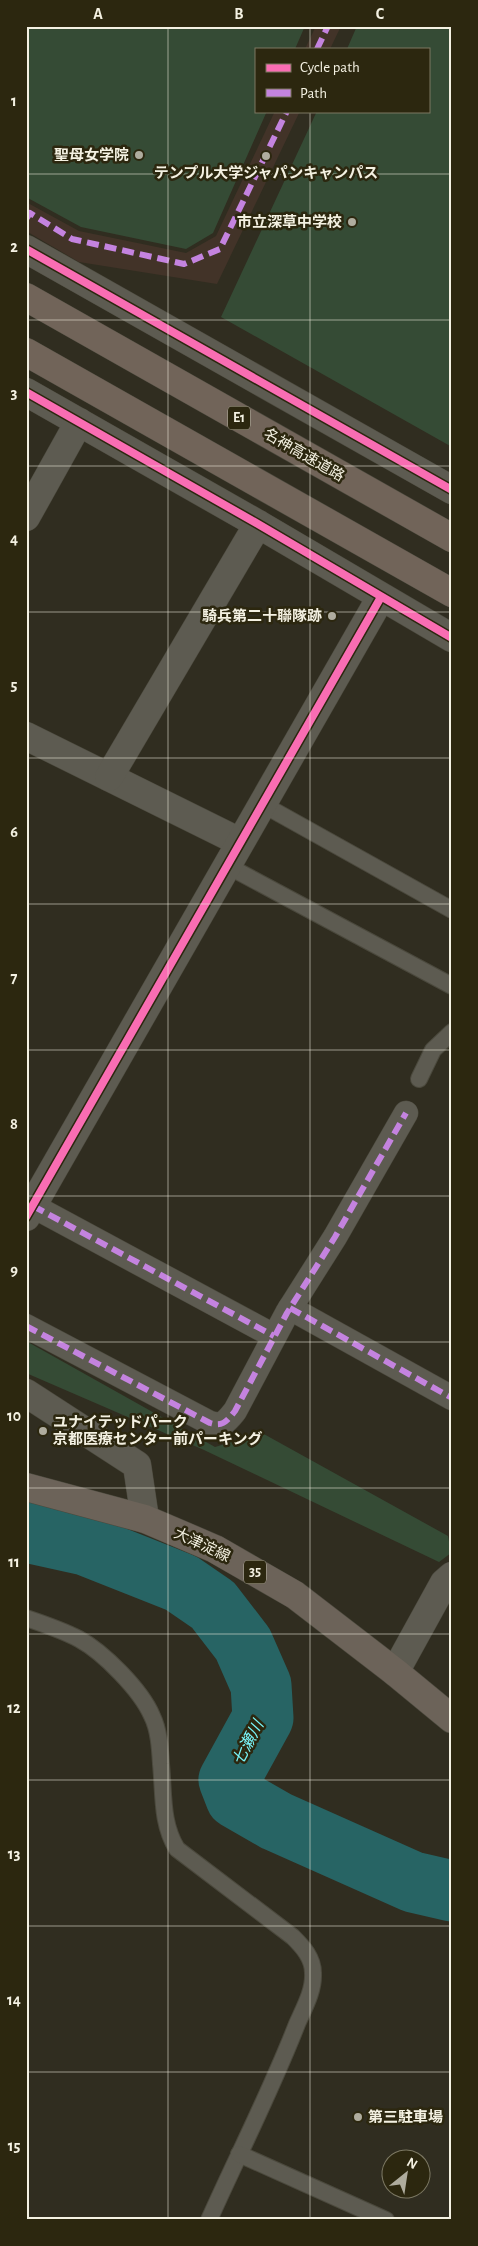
<svg xmlns="http://www.w3.org/2000/svg" width="478" height="2246" viewBox="0 0 478 2246" font-family="'Alegreya Sans','Noto Sans JP',sans-serif">
<rect width="100%" height="100%" fill="#302d20"/>
<!-- education -->
<g fill="#423328">
<path d="M316 26H341L330 49H305Z"/>
<path d="M275 111H300L217 284 79 262 26 231V202L79 231 186 253 216 236Z"/>
</g>
<!-- green -->
<g fill="#354b35">
<path d="M26 26H305L295 49H257V111H267L213 233 186 249 81 227 26 197Z"/>
<path d="M357 26H452V447L221 317 317 111H429V49H347Z"/>
<path d="M26 1341 215 1447 262 1433 448 1536 451 1553 439 1562 204 1450 26 1373Z"/>
</g>
<g fill="none" stroke-linecap="round" stroke-linejoin="round">
<!-- river -->
<path stroke="#276464" stroke-width="61" d="M26 1532 85 1545 181 1583 213 1605 243 1644 261 1685 263 1718 229 1780 236 1798 276 1821 413 1882 452 1891"/>
<!-- service casing -->
<g stroke="#4b493d" stroke-width="18">
<g id="service">
<path d="M262 804 452 910"/>
<path d="M226 865 452 986"/>
<path d="M419 1079 433 1050 452 1032"/>
<path d="M26 1618C44 1624 62 1630 79 1639 103 1652 141 1690 152 1716 159 1730 160 1748 161 1764 164 1794 161 1823 177 1849L293 1937C303 1947 313 1958 313 1973 314 1991 304 2008 297 2024 271 2091 238 2155 209 2220"/>
<path d="M239 2154 386 2220"/>
</g>
</g>
<!-- pedestrian casing -->
<g stroke="#4b493d" stroke-width="25">
<g id="pedestrian">
<path d="M33 1206 274 1336"/>
<path d="M290 1308 452 1398"/>
<path d="M26 1326 210 1423C223 1427 227 1421 235 1411L287 1313 335 1237 406 1113"/>
</g>
</g>
<!-- minor casing -->
<g stroke="#4b493d" stroke-width="29">
<g id="minor">
<path d="M26 249 452 490"/>
<path d="M26 392 258 524 452 638"/>
<path d="M26 517 79 422"/>
<path d="M26 736 240 842"/>
<path d="M109 777 258 524"/>
<path d="M26 1217 381 597"/>
<path d="M26 1393 137 1465 145 1519"/>
<path d="M395 1672 444 1583 452 1576"/>
</g>
</g>
<!-- primary casing -->
<g stroke="#4b493d" stroke-width="29">
<path id="primary" d="M26 1487 145 1519 215 1549 295 1595 395 1672 452 1719"/>
</g>
<!-- motorway casing -->
<g stroke="#4b493d" stroke-width="29">
<g id="motorway">
<path d="M26 297 452 538"/>
<path d="M26 352 452 593"/>
</g>
</g>
<!-- service -->
<use href="#service" stroke="#5d5b51" stroke-width="16"/>
<!-- pedestrian -->
<use href="#pedestrian" stroke="#5d5b51" stroke-width="24"/>
<!-- minor -->
<use href="#minor" stroke="#5d5b51" stroke-width="28"/>
<!-- primary -->
<use href="#primary" stroke="#6c6359" stroke-width="28"/>
<!-- motorway -->
<use href="#motorway" stroke="#716459" stroke-width="28"/>
<!-- quiet -->
<g stroke="#c483df" stroke-width="6" stroke-dasharray="12 6" stroke-linecap="butt">
<path d="M317 49 328 26"/>
<path d="M26 219 30 213 72 239 184 264 220 249 287 111"/>
<path d="M33 1206 274 1336"/>
<path d="M290 1308 452 1398"/>
<path d="M26 1326 210 1423C223 1427 227 1421 235 1411L287 1313 335 1237 406 1113"/>
</g>
<!-- cycleway casing -->
<g stroke="#2c270f" stroke-width="11">
<g id="cycleway">
<path d="M26 249 452 490"/>
<path d="M26 392 258 524 452 638"/>
<path d="M26 1217 381 597"/>
</g>
</g>
<!-- cycleway -->
<use href="#cycleway" stroke="#f96db3" stroke-width="8"/>
</g>
<!-- grid -->
<path fill="none" stroke="#f4f1e2" stroke-width="1" stroke-opacity="0.55" d="M168 26V2220M310 26V49M310 111V2220M26 174H452M26 320H452M26 466H452M26 612H452M26 758H452M26 904H452M26 1050H452M26 1196H452M26 1342H452M26 1488H452M26 1634H452M26 1780H452M26 1926H452M26 2072H452"/>
<!-- markers -->
<g fill="#afac9e" stroke="#2c270f" stroke-width="2">
<circle cx="139" cy="155" r="5"/>
<circle cx="266" cy="156" r="5"/>
<circle cx="352" cy="222" r="5"/>
<circle cx="332" cy="616" r="5"/>
<circle cx="43" cy="1431" r="5"/>
<circle cx="358" cy="2117" r="5"/>
</g>
<g text-anchor="middle" dominant-baseline="central" stroke-width="5" stroke-linejoin="round" paint-order="stroke">
<!-- shield labels -->
<g fill="#2c270f" stroke="#b8b4a3" stroke-width="1">
<rect x="228" y="406.5" width="22" height="23" rx="4"/>
<rect x="244" y="1560.5" width="22" height="23" rx="4"/>
</g>
<g font-size="14" font-weight="bold" fill="#f4f1e2">
<text x="239" y="418">E1</text>
<text x="255" y="1572">35</text>
</g>
<!-- poi labels -->
<g font-size="15" font-weight="bold" fill="#f4f1e2" stroke="#2c270f" text-anchor="end">
<text x="129" y="155">聖母女学院</text>
<text x="266" y="173" text-anchor="middle">テンプル大学ジャパンキャンパス</text>
<text x="342" y="222">市立深草中学校</text>
<text x="322" y="616">騎兵第二十聯隊跡</text>
<text x="53" y="1422" text-anchor="start">ユナイテッドパーク<tspan x="53" dy="17">京都医療センター前パーキング</tspan></text>
<text x="368" y="2117" text-anchor="start">第三駐車場</text>
</g>
<!-- street labels -->
<g font-size="15" fill="#f4f1e2" stroke="#2c270f">
<text transform="translate(304 455) rotate(30)">名神高速道路</text>
<text transform="translate(202 1545) rotate(25)">大津淀線</text>
</g>
<!-- water labels -->
<g font-size="16" font-style="italic" fill="#79f8fc" stroke="#2c270f">
<text transform="translate(248 1743) rotate(-62)">七瀬川</text>
</g>
</g>
<!-- border -->
<rect width="478" height="2246" fill="none" stroke="#2c270f" stroke-width="55"/>
<!-- legend -->
<rect x="255" y="48" width="175" height="65" fill="#2c270f" stroke="#7c7863"/>
<rect x="266" y="64" width="25" height="8" fill="#f96db3" stroke="#7c7863"/>
<text x="300" y="72" font-size="15" fill="#f4f1e2">Cycle path</text>
<rect x="266" y="89" width="25" height="8" fill="#c483df" stroke="#7c7863"/>
<text x="300" y="98" font-size="15" fill="#f4f1e2">Path</text>
<!-- north arrow -->
<g transform="translate(406 2174) rotate(30)"><circle r="24" fill="#2c270f" stroke="#7c7863"/>
<path d="M0-4L9 19L0 12L-9 19Z" fill="#afac9e"/>
<text y="-8" font-size="14" font-weight="bold" text-anchor="middle" fill="#f4f1e2">N</text>
</g>
<rect x="28" y="28" width="422" height="2190" fill="none" stroke="#f4f1e2" stroke-width="2"/>
<g font-size="16" text-anchor="middle" font-weight="bold" fill="#f4f1e2">
<text x="98" y="19">A</text>
<text x="239" y="19">B</text>
<text x="380" y="19">C</text>
<text x="14" y="106">1</text>
<text x="14" y="252">2</text>
<text x="14" y="398">3</text>
<text x="14" y="544">4</text>
<text x="14" y="690">5</text>
<text x="14" y="837">6</text>
<text x="14" y="983">7</text>
<text x="14" y="1129">8</text>
<text x="14" y="1275">9</text>
<text x="14" y="1421">10</text>
<text x="14" y="1567">11</text>
<text x="14" y="1713">12</text>
<text x="14" y="1859">13</text>
<text x="14" y="2005">14</text>
<text x="14" y="2151">15</text>
</g>
</svg>
